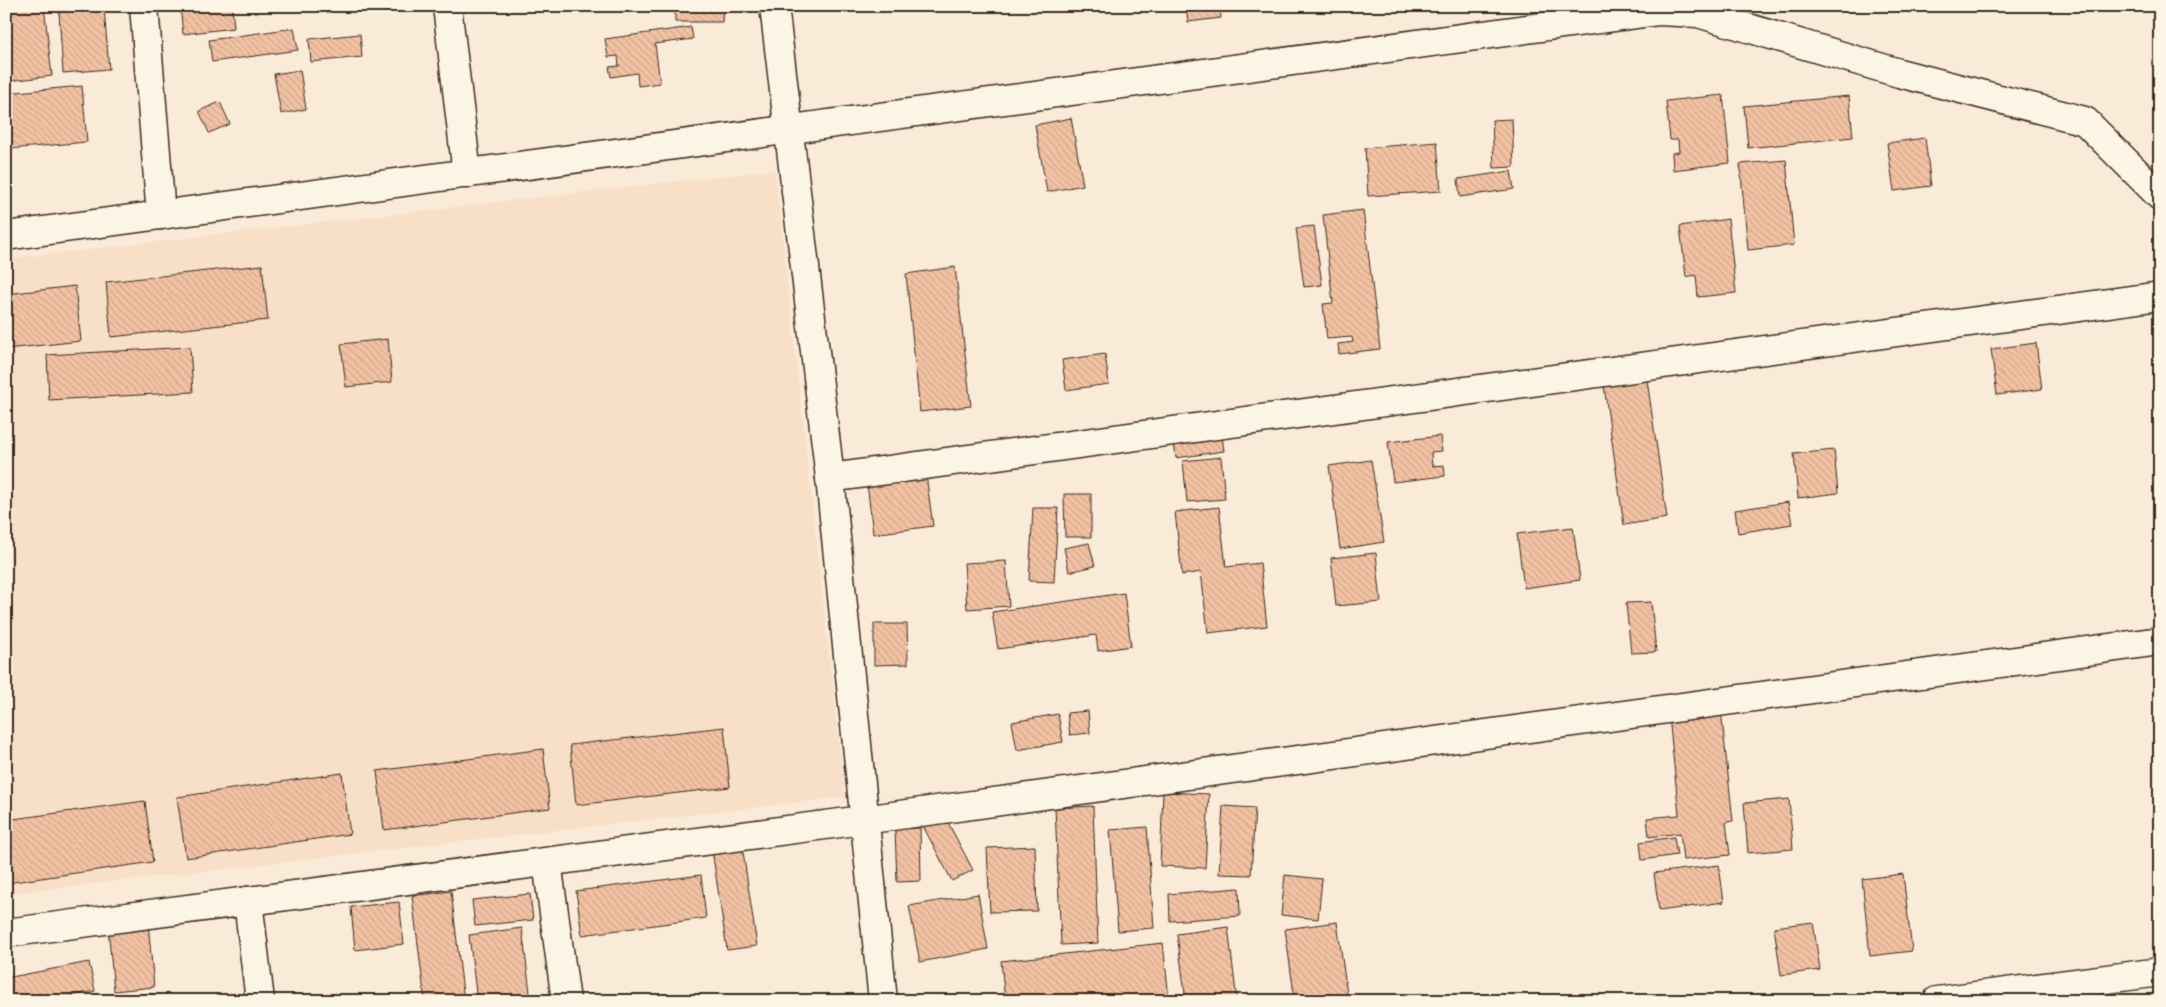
<svg xmlns="http://www.w3.org/2000/svg" width="2166" height="1007" viewBox="0 0 2166 1007" font-family="'Playpen Sans',sans-serif">
<defs>
<pattern id="building-back-hatch" width="6" height="6" patternUnits="userSpaceOnUse" patternTransform="scale(1.25)"><rect width="6" height="6" fill="#f3c2a4"/><path d="M-1 5l2 2M0 0l6 6M5-1l2 2" fill="none" stroke="#d1a78d"/></pattern>
</defs>
<rect width="100%" height="100%" fill="#faebd8"/>
<filter id="ink" filterUnits="userSpaceOnUse"><feTurbulence type="fractalNoise" baseFrequency=".02" numOctaves="2"/><feDisplacementMap in="SourceGraphic" scale="10" xChannelSelector="R" yChannelSelector="G"/><feConvolveMatrix kernelMatrix="1 2 1 2 8 2 1 2 1" color-interpolation-filters="sRGB"/></filter>
<g filter="url(#ink)">
<!-- built -->
<path fill="#f8dfc8" d="M775 170 845 797 6 894V259Z"/>
<!-- building -->
<g fill="url(#building-back-hatch)" stroke="#3b2a1e">
<path d="M6 6H44L52 76 9 81 6 54Z"/>
<path d="M180 6H232L234 28 183 34Z"/>
<path d="M675 6H723L722 22H675Z"/>
<path d="M1186 6H1220L1221 18 1188 22Z"/>
<path d="M104 8 109 69 63 73 59 12Z"/>
<path d="M691 27 693 39 655 44 660 83 638 86 637 73 611 77 609 67 619 66 618 56 608 57 605 39Z"/>
<path d="M294 28 298 50 212 62 209 40Z"/>
<path d="M360 34 362 57 311 62 309 39Z"/>
<path d="M300 70 306 109 281 114 274 74Z"/>
<path d="M82 86 87 142 9 149 6 93Z"/>
<path d="M1723 95 1730 163 1673 170 1672 153 1679 152 1678 140H1670L1666 101Z"/>
<path d="M1849 96 1853 137 1748 148 1744 106Z"/>
<path d="M220 102 230 124 209 133 199 111Z"/>
<path d="M1071 118 1083 185 1047 192 1035 125Z"/>
<path d="M1512 119 1514 167 1494 168 1492 120Z"/>
<path d="M1925 138 1931 186 1894 191 1887 143Z"/>
<path d="M1437 142 1441 191 1368 196 1365 148Z"/>
<path d="M1786 160 1794 245 1748 250 1740 164Z"/>
<path d="M1511 171 1514 189 1460 197 1458 179Z"/>
<path d="M1363 210 1380 349 1339 354 1338 344 1353 342 1352 337 1327 339 1323 304 1333 303 1323 215Z"/>
<path d="M1728 219 1736 293 1698 297 1696 275 1686 277 1680 226Z"/>
<path d="M1314 226 1322 285 1304 287 1296 228Z"/>
<path d="M262 265 268 320 111 337 106 282Z"/>
<path d="M955 267 971 406 920 412 906 274Z"/>
<path d="M75 286 81 341 6 349V294Z"/>
<path d="M388 339 392 382 346 387 341 344Z"/>
<path d="M2036 343 2042 389 1997 395 1991 349Z"/>
<path d="M190 347 193 392 49 400 47 355Z"/>
<path d="M1105 354 1109 384 1066 390 1062 360Z"/>
<path d="M1647 380 1667 518 1624 525 1604 386Z"/>
<path d="M1221 428 1224 451 1176 458 1173 435Z"/>
<path d="M1440 436 1442 451 1431 452 1432 466 1444 465 1445 476 1393 482 1388 442Z"/>
<path d="M1834 450 1838 493 1798 498 1794 454Z"/>
<path d="M1221 457 1225 499 1187 502 1183 461Z"/>
<path d="M1371 460 1384 542 1340 549 1329 466Z"/>
<path d="M926 475 933 526 873 534 867 483Z"/>
<path d="M1064 494H1091V537H1065Z"/>
<path d="M1788 502 1792 524 1738 533 1735 510Z"/>
<path d="M1219 507 1226 567 1260 563 1267 626 1208 633 1201 572 1182 575 1175 512Z"/>
<path d="M1033 508H1058L1054 582 1029 581Z"/>
<path d="M1573 527 1580 580 1524 588 1517 534Z"/>
<path d="M1089 543 1095 566 1069 572 1064 548Z"/>
<path d="M1376 553 1381 602 1336 606 1331 558Z"/>
<path d="M1006 561 1009 606 967 609 964 563Z"/>
<path d="M1124 593 1131 646 1098 651 1096 635 998 649 992 612Z"/>
<path d="M1651 602 1656 652 1631 653 1626 603Z"/>
<path d="M874 624H907L908 664 874 665Z"/>
<path d="M1721 710 1733 821 1726 822 1730 855 1683 860 1680 833 1649 837 1647 818 1679 815 1669 716Z"/>
<path d="M1088 711 1090 733 1070 735 1067 713Z"/>
<path d="M1058 714 1063 742 1017 750 1012 722Z"/>
<path d="M724 727 730 787 576 805 570 745Z"/>
<path d="M543 749 550 808 384 830 377 771Z"/>
<path d="M342 773 350 834 186 858 177 797Z"/>
<path d="M1163 792 1209 794 1205 868 1160 866Z"/>
<path d="M1789 799 1793 849 1748 853 1744 803Z"/>
<path d="M145 801 153 862 6 883V820Z"/>
<path d="M1093 806 1098 943 1061 945 1055 808Z"/>
<path d="M1223 806 1255 808 1251 875 1219 874Z"/>
<path d="M943 813 973 870 952 881 922 824Z"/>
<path d="M1147 827 1154 928 1118 931 1110 830Z"/>
<path d="M920 828 921 881 897 882 895 829Z"/>
<path d="M1674 837 1677 855 1642 860 1640 842Z"/>
<path d="M742 845 757 946 727 950 712 850Z"/>
<path d="M1035 846 1037 911 990 912 987 848Z"/>
<path d="M1719 865 1724 902 1659 911 1654 873Z"/>
<path d="M1903 874 1912 951 1870 956 1862 879Z"/>
<path d="M701 875 706 918 582 935 576 891Z"/>
<path d="M1285 875 1322 879 1318 919 1281 915Z"/>
<path d="M1239 888 1240 916 1170 921 1169 894Z"/>
<path d="M451 891 464 1001H425L412 896Z"/>
<path d="M530 894 533 920 475 926 472 900Z"/>
<path d="M978 894 988 949 920 962 909 906Z"/>
<path d="M399 902 404 944 355 950 351 907Z"/>
<path d="M1337 922 1348 1001H1295L1285 929Z"/>
<path d="M1813 922 1820 970 1781 975 1774 927Z"/>
<path d="M148 923 154 987 114 991 108 927Z"/>
<path d="M1228 927 1237 1001H1186L1177 934Z"/>
<path d="M522 928 531 1001H477L469 935Z"/>
<path d="M1163 943 1169 998 1145 1001H1005L1001 961Z"/>
<path d="M89 962 95 991 45 1001H6V978Z"/>
<path d="M154 994V1001H117V995Z"/>
</g>
<g fill="none" stroke-linecap="round" stroke-linejoin="round">
<!-- minor casing -->
<g stroke="#3b2a1e" stroke-width="31">
<g id="minor">
<path d="M144 6 161 215"/>
<path d="M447 6 467 174"/>
<path d="M6 236 1659 11 1698 13 1899 73 2085 121 2160 196"/>
<path d="M830 478 2160 296"/>
<path d="M547 862 566 1001"/>
<path d="M248 901 260 1001"/>
<path d="M6 933 863 820 2160 641"/>
<path d="M1937 1001 2160 972"/>
</g>
</g>
<!-- tertiary casing -->
<g stroke="#3b2a1e" stroke-width="31">
<path id="tertiary" d="M774 6 830 478 883 1001"/>
</g>
<!-- minor -->
<use href="#minor" stroke="#fcf5e5" stroke-width="28"/>
<!-- tertiary -->
<use href="#tertiary" stroke="#fcf5e5" stroke-width="28"/>
</g>
</g>
<!-- margin -->
<rect width="2166" height="1007" fill="none" stroke="#fcf5e5" stroke-width="25"/>
<rect x="12" y="12" width="2141" height="982" fill="none" stroke="#3b2a1e" stroke-width="2" filter="url(#ink)"/>
</svg>
